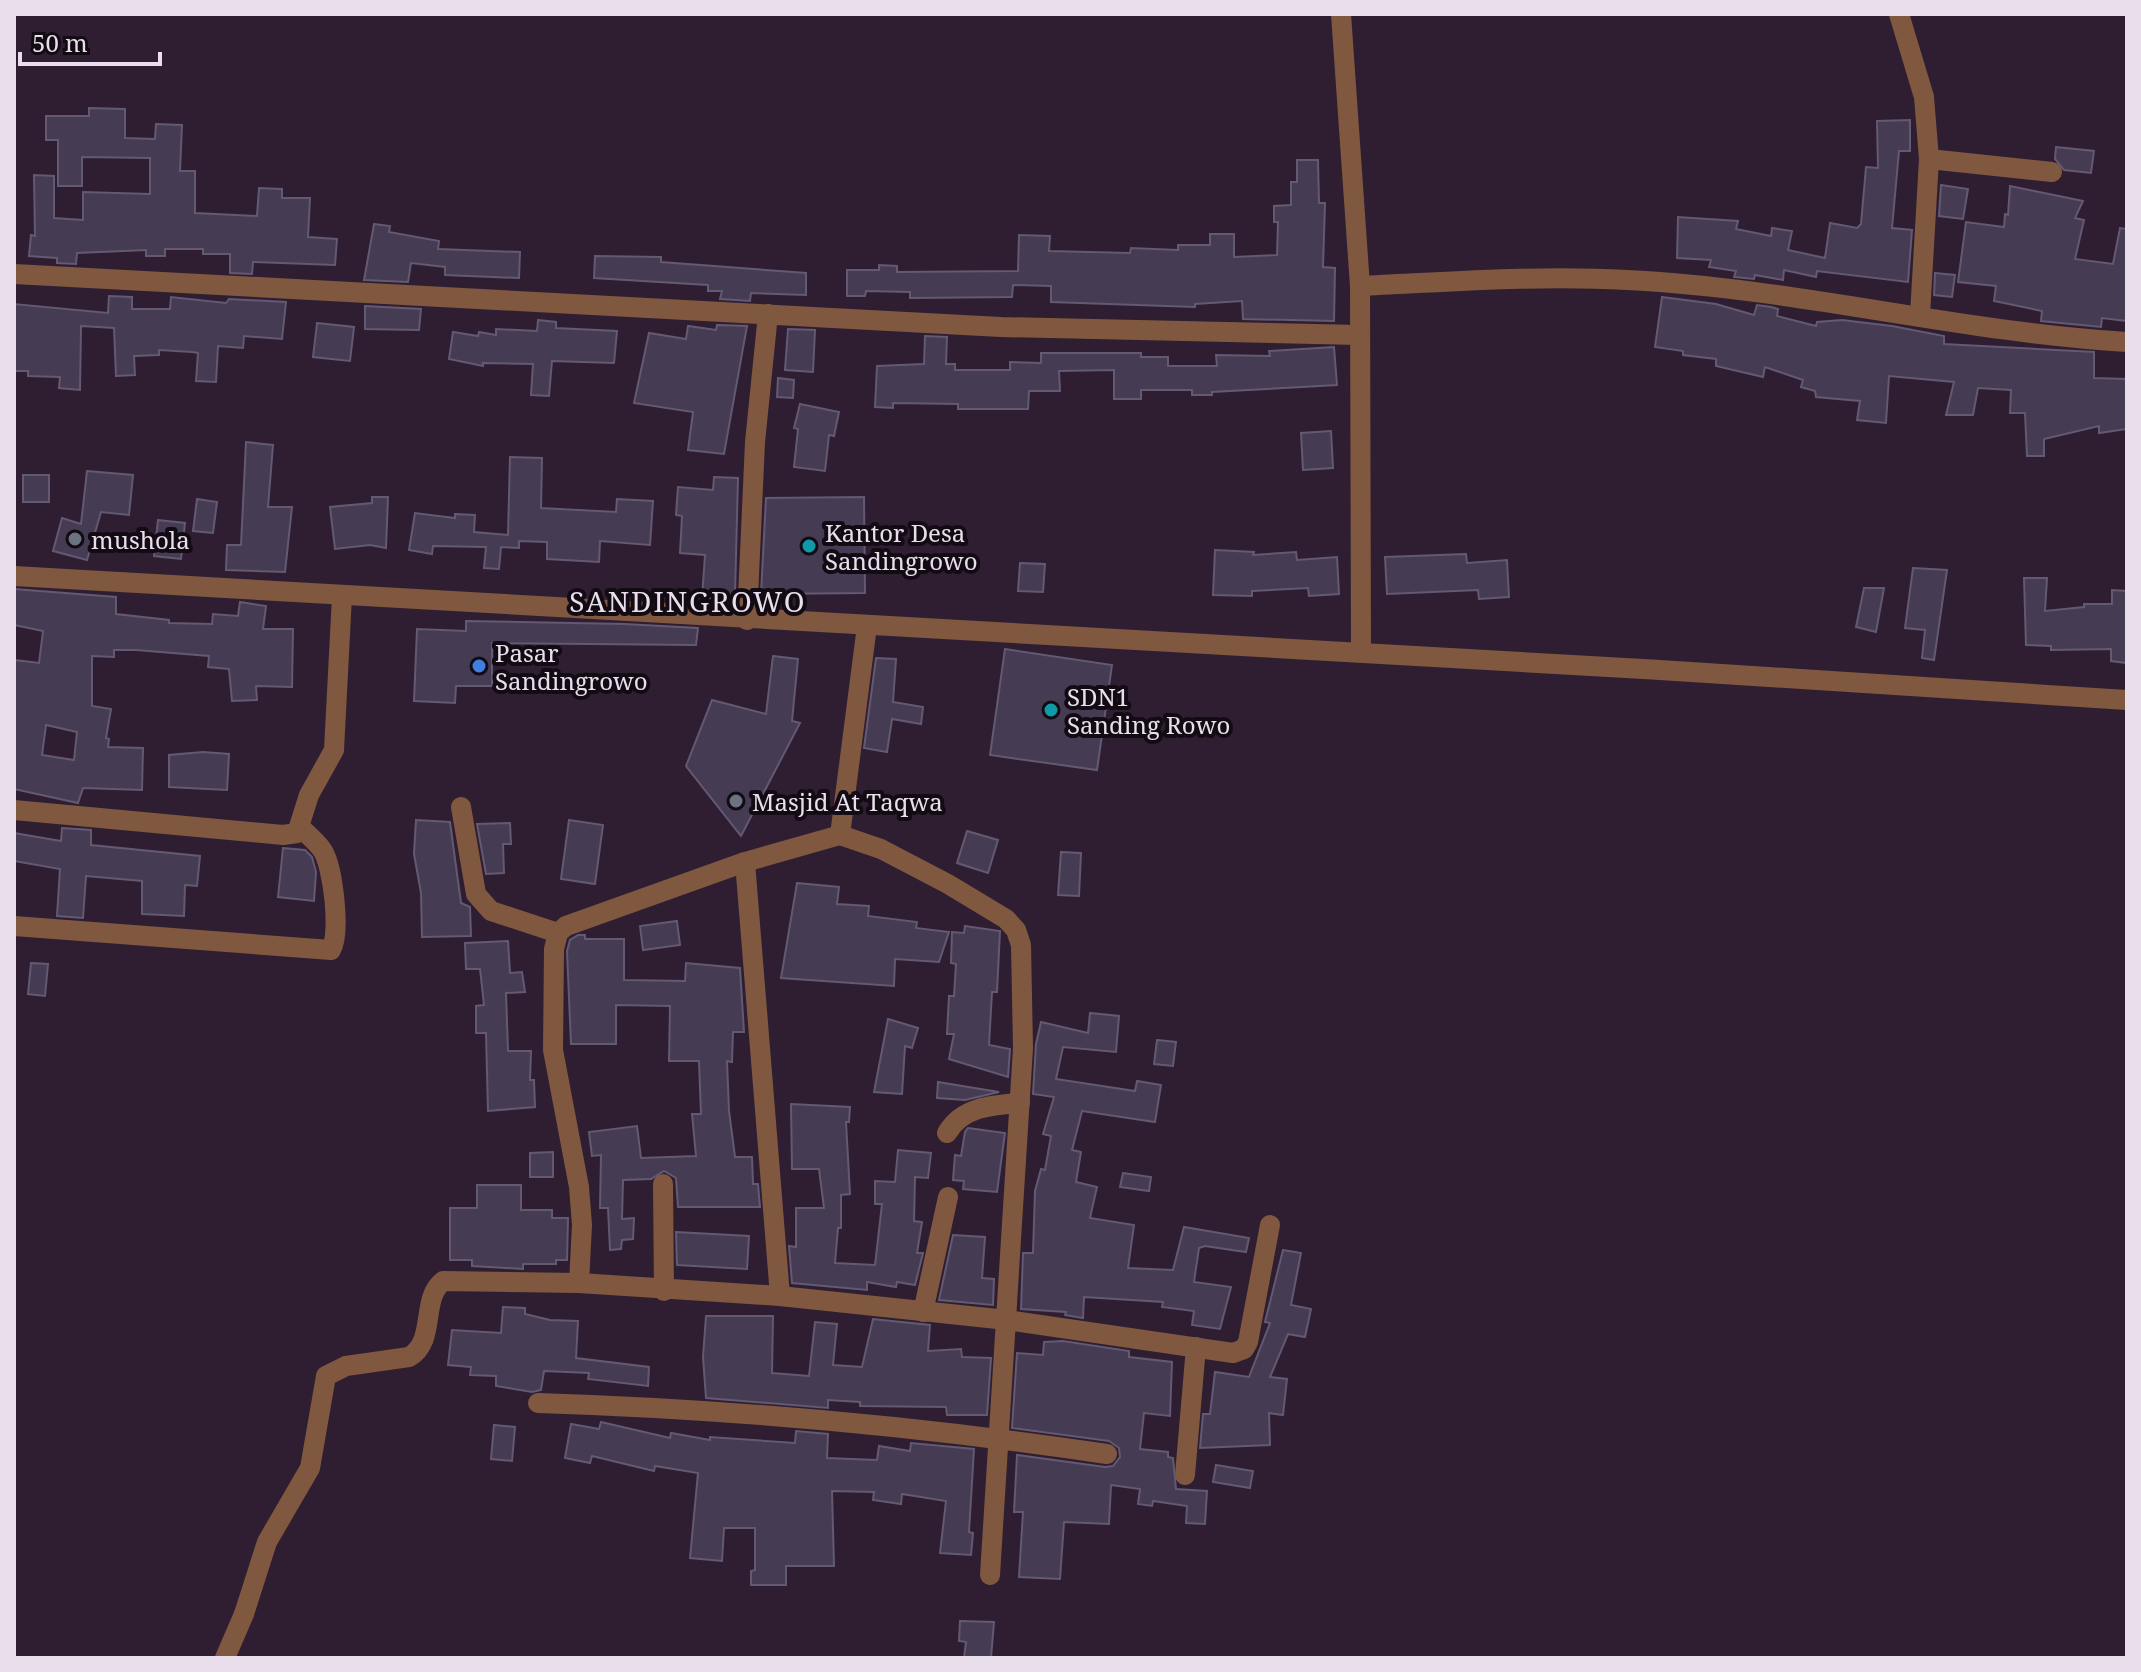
<svg xmlns="http://www.w3.org/2000/svg" width="2141" height="1672" viewBox="0 0 2141 1672" font-family="'Noto Serif',serif">
<rect width="100%" height="100%" fill="#2f1e32"/>
<!-- building -->
<g fill="#453b53" stroke="#635972" stroke-width="2" fill-rule="evenodd">
<path d="M89 108 125 109V138L155 139 156 124 182 125 180 171H195V213L257 216 259 188 282 189V198H310L308 237 337 239 335 265 253 262 252 274 230 273V254H203V249H165V256H146V250L77 253 76 264 57 263V258L29 256 31 235 35 236 34 175 54 176V218L83 220V192L150 194V158L82 157V186H58V140H46V116H89Z"/>
<path d="M1910 120V151H1899L1892 228 1912 230 1908 282 1817 271 1816 277 1784 270 1783 280 1755 275 1754 279 1734 277 1736 271 1709 267 1711 260 1677 258 1678 217 1738 221 1736 229 1771 236 1772 228 1792 231 1788 250 1825 258 1830 223 1857 228 1861 224 1866 167 1878 168 1877 121Z"/>
<path d="M2056 147 2094 151 2091 173 2064 170 2055 159Z"/>
<path d="M1297 160H1318L1319 203H1325L1323 267 1335 268 1334 321 1243 319 1242 301 1195 304V307L1051 302V286L1013 285 1012 297 910 298V292L866 291 865 296H847V270H879V265L897 266V272L1018 271 1019 235 1050 236 1049 251 1130 253 1131 248 1178 250V245H1210V234H1234V257L1277 255 1278 222H1274V206L1291 205V182H1297Z"/>
<path d="M1941 185 1968 189 1963 219 1939 216Z"/>
<path d="M2010 186 2083 201 2075 218 2084 220 2075 259 2113 264 2120 228 2127 229V321L2102 318 2101 327 2041 321 2042 311 1994 301 1996 286 1958 282 1966 222 2004 227 2005 214 2008 215Z"/>
<path d="M374 224 390 226 389 232 439 241 438 249 520 252 519 278 445 275V267L411 263 408 282 364 280Z"/>
<path d="M595 256 661 257V262L806 273V295L751 293 750 301 720 299 722 291H708V285L594 278Z"/>
<path d="M1935 273 1955 275 1952 297 1934 295Z"/>
<path d="M109 296 132 297V309H170L171 297 226 303 229 299 286 302 282 339 244 336 243 348 218 346 216 382 196 381 198 353 192 352 159 350V355L134 356 135 375 116 376 114 328 81 326 80 390 59 388 60 377 28 376V371H14V304L108 313Z"/>
<path d="M1662 297 1716 304 1754 315 1757 305 1771 307 1778 309 1777 316 1816 326 1817 322 1842 320 1892 326 1944 336V344L2094 352V378L2126 379 2127 429 2099 433V426L2044 439V456H2027L2025 413H2010L2011 390 1978 388 1973 415H1946L1954 382 1889 376 1886 423 1857 420 1860 401 1816 397 1815 391 1801 387 1803 380 1765 367 1763 377 1716 366V359L1683 355V351L1655 347Z"/>
<path d="M365 306 421 309 419 330 365 329Z"/>
<path d="M538 320 556 322V328L617 331 614 363 552 361 549 396 531 395 533 364 483 363V366L449 359 453 332 478 336 479 332 496 335V329L537 331Z"/>
<path d="M317 323 354 327 350 361 313 357Z"/>
<path d="M717 325 747 326 724 454 688 450 693 412 634 403 649 333 686 339 688 326 716 330Z"/>
<path d="M788 329 815 330 813 372 785 370Z"/>
<path d="M925 336 947 337 946 364H955V370H1010V362L1041 363V353H1141V357H1168V366H1217L1216 355 1270 356 1269 351 1334 347 1337 385 1212 392V395H1192V390H1141V399H1114V370L1059 371 1060 391H1029L1028 409H958V404L893 403V408L875 407 877 366 924 364Z"/>
<path d="M778 378 794 380 793 398 777 397Z"/>
<path d="M800 404 839 412 834 436 829 435 825 471 794 467 798 429 794 428Z"/>
<path d="M1331 431 1333 468 1303 470 1301 433Z"/>
<path d="M246 442 273 445 268 507H292L285 572 226 570 227 545H241Z"/>
<path d="M510 457 542 458 541 508 616 512 617 499 653 501 650 545 600 541 599 562 547 559V542L519 541V548L501 547 499 569 484 568 486 547 433 546 432 554 409 550 415 513 455 518V514L475 515 474 532 508 535Z"/>
<path d="M87 471 133 475 129 515 101 512 87 560 53 551 62 518 81 524Z"/>
<rect x="23" y="475" width="26" height="27"/>
<path d="M714 477 738 478 735 594H727V599L702 598 705 555 680 553 682 516 676 515 678 487 713 490Z"/>
<path d="M372 497H388L386 548 370 545 335 549 330 507 372 503Z"/>
<path d="M864 497 865 593 761 594 766 498Z"/>
<path d="M197 499 217 502 213 533 193 531Z"/>
<path d="M158 520 185 523 181 559 154 556Z"/>
<path d="M1215 550 1254 552 1253 555 1296 552 1297 560 1337 557 1339 594 1309 596 1308 588 1252 591V596L1213 595Z"/>
<path d="M1466 554 1467 563 1507 560 1509 597 1479 599 1478 590 1387 594 1385 557Z"/>
<path d="M1020 563 1045 564 1043 592 1018 591Z"/>
<path d="M1913 568 1947 570 1934 660 1922 658 1925 630 1905 628Z"/>
<path d="M2024 578H2047L2045 611 2084 607V604H2112V590L2127 591V663L2111 661V649L2051 650V646L2026 645Z"/>
<path d="M1864 588H1884L1876 632 1856 627Z"/>
<path d="M14 589 116 597V614L169 620V623L212 624 213 614 238 616 240 602 266 606 263 629H293L292 687 256 686 257 700 232 701 229 669 208 667 209 656 136 650H114V657L92 656V706L111 709 106 738 109 739 108 747 143 748 142 790 83 788 78 803 14 789V660L39 663 43 631 14 625ZM46 725 77 732 74 760 42 755Z"/>
<path d="M466 621 624 624 698 628 696 645 492 643V686H456L455 703 414 701 417 629 466 631Z"/>
<path d="M1005 649 1112 665 1097 770 990 755Z"/>
<path d="M773 656 798 659 792 721 800 723 741 836 686 766 712 700 766 714Z"/>
<path d="M876 658 896 659 893 702 923 707 921 724 892 719 887 752 864 748Z"/>
<path d="M203 752 229 754 227 790 169 787V755Z"/>
<path d="M416 820 450 822 461 903 470 907 471 936 422 937 421 893 414 854Z"/>
<path d="M569 820 603 825 595 884 561 879Z"/>
<path d="M510 823 511 844H503L504 873 486 874 477 824Z"/>
<path d="M62 828 91 830V845L200 856 197 886 185 885 184 916 142 914V881L86 876 83 918 57 916 60 869 14 861V833L61 841Z"/>
<path d="M967 831 998 840 988 873 957 863Z"/>
<path d="M283 848 305 850 312 857 316 872 314 901 278 897Z"/>
<path d="M1061 852 1081 853 1079 896 1058 895Z"/>
<path d="M797 883 839 887 837 904 869 906 868 916 917 922 916 928 949 932 939 962 895 959 894 986 781 978Z"/>
<path d="M677 921 680 945 643 950 640 926Z"/>
<path d="M965 926 1000 931 997 992H992L989 1045 1010 1049 1008 1077 949 1059 954 1034H947L949 996H954L956 964 951 963 952 932 964 933Z"/>
<path d="M578 935H585V939H624V980L685 981 686 963 740 968 744 1032H733L732 1062 727 1061 729 1111 735 1157H752L753 1184H758L760 1207H678L676 1178 664 1171 651 1179 623 1180 622 1219 634 1218 633 1239 622 1240 621 1249 610 1250 608 1208H600L601 1155 592 1156 589 1132 637 1126 641 1158 696 1156 692 1114H701L699 1061H669L670 1006 616 1005V1044H571L567 951 570 940Z"/>
<path d="M508 941 510 973 522 972 525 992 506 993 508 1051H531L530 1080H534L535 1107 488 1111 486 1033H476V1006L484 1005 480 969H466L465 943Z"/>
<path d="M31 963 48 964 45 996 28 994Z"/>
<path d="M1090 1013 1119 1016 1116 1052 1063 1047 1056 1079 1135 1091 1137 1081 1161 1085 1155 1122 1082 1111 1072 1150 1081 1152 1076 1182 1097 1187 1090 1218 1134 1225 1128 1268 1173 1270 1184 1227 1249 1238 1246 1252 1205 1246 1199 1248 1194 1282 1231 1287 1220 1329 1192 1325 1194 1311 1162 1307 1163 1302 1084 1297 1083 1318 1065 1315 1066 1312 1021 1309 1023 1253H1033L1035 1191 1041 1169 1045 1170 1051 1136 1043 1134 1054 1097 1033 1094 1036 1044 1041 1022 1088 1033Z"/>
<path d="M888 1019 918 1028 912 1048 905 1046 902 1094 874 1092Z"/>
<path d="M1157 1040 1176 1042 1173 1066 1154 1064Z"/>
<path d="M938 1082 999 1092 965 1100 937 1098Z"/>
<path d="M791 1104 850 1107 849 1122H846L850 1194 841 1195V1228H838L835 1263 875 1265 882 1204H875V1181L895 1182 898 1150 931 1153 928 1178 915 1177 914 1221 922 1222 917 1253H923L915 1285 897 1282 896 1287 867 1282V1290L792 1283 789 1246 796 1247V1208H824L819 1169H792Z"/>
<path d="M968 1128 1005 1133 997 1192 963 1189 964 1181 953 1180 955 1155 961 1156 965 1132Z"/>
<path d="M553 1152V1177H530V1153Z"/>
<path d="M1123 1173 1151 1177 1149 1191 1120 1187Z"/>
<path d="M477 1185H521V1210H552V1218H568L567 1260H556V1264H523V1269L472 1266V1260H450V1208H477Z"/>
<path d="M676 1232 749 1236 747 1269 677 1265Z"/>
<path d="M953 1235 985 1237 982 1278 994 1279 993 1305 939 1300Z"/>
<path d="M1283 1250 1301 1253 1291 1305 1311 1309 1305 1337 1288 1334 1270 1377 1287 1379 1283 1415 1269 1413 1270 1445 1200 1448 1203 1414H1210L1215 1372 1249 1377 1270 1323 1265 1322Z"/>
<path d="M503 1307 525 1308V1314L550 1320 578 1321 576 1358 649 1367 648 1386 588 1379 589 1373 544 1371 541 1390 532 1392 496 1386V1376L470 1375 471 1367 448 1365 452 1330 501 1333Z"/>
<path d="M706 1316H773L772 1373 809 1376 815 1322 837 1324 833 1365 862 1367 873 1319 930 1325 928 1351 961 1349 962 1357 991 1358 987 1415H947L946 1407 860 1406V1402L828 1400V1408L706 1398 703 1357Z"/>
<path d="M1063 1341 1129 1351V1357L1172 1362 1170 1416 1144 1413 1140 1449 1168 1452V1457L1173 1458 1176 1489 1207 1491 1205 1524 1186 1523 1187 1506 1153 1501 1152 1506 1138 1504 1140 1489 1111 1485 1109 1524 1064 1522 1060 1579 1019 1577 1023 1512H1014L1017 1455 1105 1467 1113 1466 1120 1457 1119 1448 1109 1441 1012 1428 1017 1353 1043 1355 1044 1342Z"/>
<path d="M601 1422 670 1438 671 1433 710 1440V1437L795 1443 796 1431 828 1434 827 1458 877 1460 879 1446 910 1451 911 1443 974 1449 969 1532 973 1533 971 1555 940 1553 946 1501 902 1494 901 1504 873 1500 874 1492 832 1491 834 1566H786V1585H751V1571L755 1570V1528H724L722 1561 690 1558 698 1473 655 1466 654 1471 592 1456 590 1463 565 1458 571 1424 599 1429Z"/>
<path d="M494 1425 515 1427 512 1461 491 1459Z"/>
<path d="M1216 1465 1253 1471 1250 1488 1213 1482Z"/>
<path d="M960 1621 994 1622 991 1658H964L966 1642 959 1641Z"/>
</g>
<g fill="none" stroke-linecap="round" stroke-linejoin="round">
<!-- street -->
<g stroke="#7f583f" stroke-width="20">
<path d="M1341 14 1360 286 1361 650"/>
<path d="M1899 14 1924 97 1929 159 1920 315"/>
<path d="M1929 159 2052 172"/>
<path d="M14 274 1001 327 1359 335"/>
<path d="M1360 286C1449 282 1538 275 1627 280 1795 288 1959 332 2127 342"/>
<path d="M14 576C718 618 1423 652 2127 700"/>
<path d="M747 620 755 442 768 314"/>
<path d="M461 807 476 894 491 911 558 933"/>
<path d="M14 810 283 835 297 833 309 795 334 750 342 596"/>
<path d="M840 835 867 626"/>
<path d="M745 862 780 1296"/>
<path d="M14 926 331 950C341 933 333 868 323 851 317 842 308 835 301 828"/>
<path d="M947 1133C962 1107 992 1105 1020 1103"/>
<path d="M663 1184 664 1291"/>
<path d="M579 1283 582 1225 579 1187 553 1050 554 949 558 933 566 926 745 862 840 835 881 849 948 884 1006 919 1016 930 1021 945 1023 1048 990 1575"/>
<path d="M923 1312 948 1197"/>
<path d="M538 1403C728 1409 919 1426 1107 1454"/>
<path d="M1185 1475 1196 1347"/>
<path d="M225 1658 244 1614 267 1542 310 1468 326 1376 346 1366 409 1357C437 1341 420 1299 443 1281L579 1283 780 1296 1007 1320 1233 1353 1244 1349 1248 1342 1270 1225"/>
</g>
</g>
<!-- markers -->
<g fill="#6b7280" stroke="#130b14" stroke-width="3">
<circle cx="75" cy="539" r="8"/>
<circle cx="736" cy="801" r="8"/>
</g>
<g fill="#0f9aa8" stroke="#130b14" stroke-width="3">
<circle cx="809" cy="546" r="8"/>
<circle cx="1051" cy="710" r="8"/>
</g>
<circle fill="#3f7fe0" stroke="#130b14" stroke-width="3" cx="479" cy="666" r="8"/>
<g text-anchor="middle" dominant-baseline="central" stroke-width="8" stroke-linejoin="round" paint-order="stroke">
<!-- poi labels -->
<g font-size="24" fill="#e9deeb" stroke="#130b14" text-anchor="start">
<text x="825" y="532">Kantor Desa<tspan x="825" dy="28">Sandingrowo</tspan></text>
<text x="91" y="539">mushola</text>
<text x="495" y="652">Pasar<tspan x="495" dy="28">Sandingrowo</tspan></text>
<text x="1067" y="696">SDN1<tspan x="1067" dy="28">Sanding Rowo</tspan></text>
<text x="752" y="801">Masjid At Taqwa</text>
</g>
<!-- quarter labels -->
<g font-size="28" letter-spacing="2" fill="#e9deeb" stroke="#130b14">
<text x="688" y="601">SANDINGROWO</text>
</g>
</g>
<!-- border -->
<rect width="2141" height="1672" fill="none" stroke="#e9deeb" stroke-width="32"/>
<!-- scale -->
<path d="M20 52v12h140v-12" fill="none" stroke="#e9deeb" stroke-width="4"/>
<text x="32" y="52" font-size="24" fill="#e9deeb" stroke="#130b14" stroke-width="6" paint-order="stroke">50 m</text>
</svg>
